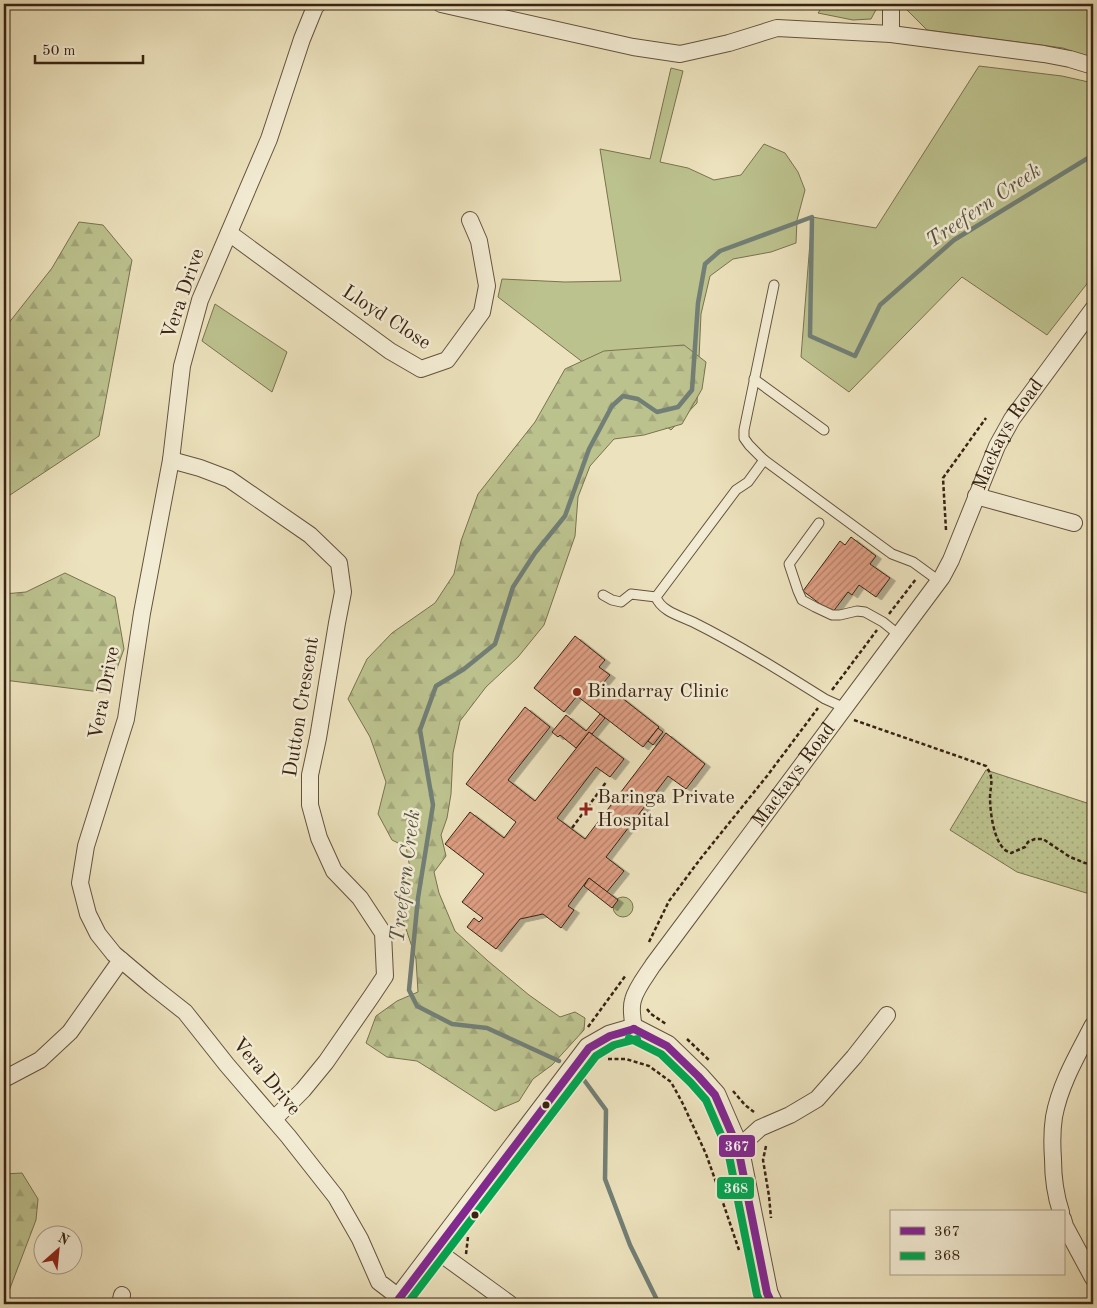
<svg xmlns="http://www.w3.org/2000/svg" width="1097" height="1308" viewBox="0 0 1097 1308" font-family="'Old Standard TT',serif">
<defs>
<pattern id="forest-firs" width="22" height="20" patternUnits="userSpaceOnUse" patternTransform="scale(1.25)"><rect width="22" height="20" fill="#bcc28e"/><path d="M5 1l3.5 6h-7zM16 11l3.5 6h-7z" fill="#a2a67a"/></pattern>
<pattern id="park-dots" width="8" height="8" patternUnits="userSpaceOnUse" patternTransform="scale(1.25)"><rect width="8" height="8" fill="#bcc28e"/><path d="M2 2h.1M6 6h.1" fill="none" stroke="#a2a67a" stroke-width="1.8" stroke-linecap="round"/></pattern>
<pattern id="building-hatch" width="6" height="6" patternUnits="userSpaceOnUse" patternTransform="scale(1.25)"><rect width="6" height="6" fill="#dd9d82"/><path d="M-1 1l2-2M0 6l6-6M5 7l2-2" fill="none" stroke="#b48069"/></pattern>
<filter id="shadow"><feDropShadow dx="5.5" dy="3" stdDeviation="0" flood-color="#0004"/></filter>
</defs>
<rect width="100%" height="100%" fill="#ece2bd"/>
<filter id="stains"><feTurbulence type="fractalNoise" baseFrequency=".004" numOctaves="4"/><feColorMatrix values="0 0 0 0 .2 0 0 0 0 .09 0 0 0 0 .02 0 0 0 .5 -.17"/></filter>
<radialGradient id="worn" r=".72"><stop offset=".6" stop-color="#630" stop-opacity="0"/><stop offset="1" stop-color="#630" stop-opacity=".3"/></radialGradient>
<!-- green -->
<g fill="#bcc28e" stroke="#7a7250">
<path d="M845 4H879L871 19 853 20 818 13 823 6 838 10Z"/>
<path d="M903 4H1093V59L1063 48 927 30 903 6Z"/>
<path d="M979 66 1062 76 1093 83V276L1047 335 962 277 849 392 801 357 812 217 876 228Z"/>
<path d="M671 68 683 71 660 162 688 168 714 180 741 175 764 144 785 153 798 172 805 190 797 220 796 243 771 252 733 259 710 276 701 314 697 403 671 430 498 297 502 279 565 282 621 281 600 149 650 159Z"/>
<path d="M215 304 287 352 272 392 202 341Z"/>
<circle cx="623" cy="907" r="10"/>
</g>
<!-- forest -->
<g fill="url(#forest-firs)" stroke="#7a7250">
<path d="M79 222 103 225 132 260 99 436 4 499V329L52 268Z"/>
<path d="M684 345 706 362 702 389 682 424 644 435 614 439 590 466 578 497 575 536 544 625 518 657 486 687 460 721 453 753 451 794 447 818 441 835 446 856 434 872 439 893 455 931 488 961 529 995 560 1017 575 1012 585 1018 584 1030 552 1065 533 1079 519 1101 495 1111 438 1074 417 1061 387 1057 366 1043 376 1016 397 1001 418 992 416 959 402 917 400 898 410 868 406 847 392 840 378 814 386 782 370 737 348 699 367 659 392 633 435 603 454 574 461 541 478 494 535 422 565 369 604 351Z"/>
<path d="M65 573 115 597 124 649 108 693 4 680V594L26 592Z"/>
<path d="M22 1173 38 1199 36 1220 4 1304V1174Z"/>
</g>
<!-- park -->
<path fill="url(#park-dots)" stroke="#7a7250" d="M986 770 1093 805V895L1017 872 950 830Z"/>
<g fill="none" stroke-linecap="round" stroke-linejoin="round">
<!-- stream -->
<g stroke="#727f76" stroke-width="4.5">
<path d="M559 1061 487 1028 452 1024 417 1006 409 990 418 898 433 805 420 730 436 686 464 669 495 644 513 587 535 553 565 516 589 449 612 406 623 396 638 399 657 412 678 407 692 390 698 303 705 264 720 251 812 217 810 336 855 356 880 305 954 240 1093 155"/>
<path d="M584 1080 606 1110 605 1179 630 1245 659 1304"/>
</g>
</g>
<!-- building -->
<g fill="url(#building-hatch)" stroke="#372313" filter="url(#shadow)">
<path d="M851 537 876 556 870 564 890 578 876 597 859 585 852 595 848 592 832 613 803 591 840 541 845 545Z"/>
<path d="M575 636 605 660 599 667 610 675 603 683 659 727 643 747 577 696 564 712 534 688Z"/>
<path d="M525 707 550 727 508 780 535 801 589 732 624 759 610 777 596 767 557 818 585 839 666 733 705 764 686 789 668 776 606 857 624 871 607 892 589 878 568 906 574 910 561 928 543 914 520 919 496 949 467 927 474 918 479 922 483 918 462 902 484 874 445 844 470 812 504 838 516 822 466 784Z"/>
<path d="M600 714 605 718 592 734 589 732 576 748 560 735 558 737 552 732 566 715 586 731Z"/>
<path d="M658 728 663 732 653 745 648 741Z"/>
<path d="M589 878 618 900 612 908 584 886Z"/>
</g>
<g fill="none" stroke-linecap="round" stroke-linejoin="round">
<!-- service casing -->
<g stroke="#64533e" stroke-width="11">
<g id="service">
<path d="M774 285 744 430V438L749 445 764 460 881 546 892 554 913 562 939 581"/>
<path d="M754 379 824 430"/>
<path d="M764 460 748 482 736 490 656 597C661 611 680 616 693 622 739 645 782 672 825 699L845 708"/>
<path d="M819 523 789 564 798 591 802 600 815 607 832 615H840L857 611 865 612 883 622 899 635"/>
<path d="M603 595 612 600 621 602 631 594 656 597"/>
</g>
</g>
<!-- minor casing -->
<g stroke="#64533e" stroke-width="18">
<g id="minor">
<path d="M318 4 315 7 302 39 269 139 200 300 182 366 171 460 142 613 126 719 86 846 80 883 88 914 98 934 114 954 152 986 185 1012 227 1065 288 1136 336 1197 360 1239 379 1282 400 1298"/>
<path d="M441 4 633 47 680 54 729 43 777 28 891 34 1044 54 1070 59 1093 66"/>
<path d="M891 4V34"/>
<path d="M229 233 390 351 421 369 447 360 482 312 487 286 479 241 470 220"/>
<path d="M171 460 200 468 229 479 310 535 339 563 343 592 337 623 318 738 310 775V805L319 838 334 871 360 898 383 933 385 976 371 997 326 1062 303 1090 274 1119"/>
<path d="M976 496 1074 523"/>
<path id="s1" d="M634 1029C633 1020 630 1010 633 1000 636 988 646 976 653 965L942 577 951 560 997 446 1012 419 1093 309"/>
<path d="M4 1079 40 1060 70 1032 121 960"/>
<path d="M738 1148 760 1128 790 1115 817 1099 854 1057 887 1015"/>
<path d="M1061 1212C1055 1194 1053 1177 1053 1159 1052 1145 1052 1130 1054 1117 1060 1084 1078 1054 1093 1025"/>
<path d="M1063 1219 1065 1226 1093 1278"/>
<path d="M437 1251 510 1304"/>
<path d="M120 1304 122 1295"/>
</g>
</g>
<!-- tertiary casing -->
<g stroke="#64533e" stroke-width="23">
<path id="tertiary" d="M395 1304 589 1048 610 1036 634 1029 667 1046 698 1076 715 1095 738 1148 767 1293 772 1304"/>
</g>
<!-- path -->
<g stroke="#372313" stroke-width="2.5" stroke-dasharray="4 2.5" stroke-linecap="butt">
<path d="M946 530 943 478 986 418"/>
<path d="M889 614 916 579"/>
<path d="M832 690 877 630"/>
<path d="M854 720 986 766C994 778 991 783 990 796 990 811 993 838 1004 849 1006 851 1009 852 1011 853L1025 847 1028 842 1035 839H1043L1070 857 1085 863 1093 864"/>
<path d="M572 828 607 781"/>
<path d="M649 942 669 901 701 858 767 776 818 708"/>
<path d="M647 1009 651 1014 666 1024"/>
<path d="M588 1027 626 975"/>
<path d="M687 1039 710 1061"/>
<path d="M608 1059H626L649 1066 671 1082 683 1104 706 1154 717 1185 739 1250"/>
<path d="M733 1091 745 1105 754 1112"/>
<path d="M766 1146 763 1160 769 1196 771 1218"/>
<path d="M466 1254 468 1237"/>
</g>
<!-- service -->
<use href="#service" stroke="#f3ecd4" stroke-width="9"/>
<!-- minor -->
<use href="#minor" stroke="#f3ecd4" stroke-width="16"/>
<!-- tertiary -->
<use href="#tertiary" stroke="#f3ecd4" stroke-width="21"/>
<!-- bus-1 casing -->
<g stroke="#f3ecd4" stroke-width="11">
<g id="bus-1">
<path d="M634 1029 667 1046 698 1076 715 1095 738 1148 767 1293 772 1304"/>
<path d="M395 1304 589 1048 610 1036 634 1029"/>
</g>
</g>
<!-- bus-2 casing -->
<g stroke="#f3ecd4" stroke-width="11">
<g id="bus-2">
<path d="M629 1038 661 1054 691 1083 706 1100 728 1151 757 1295 761 1304"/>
<path d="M407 1304 596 1056 614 1045 637 1039"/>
</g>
</g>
<!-- bus-1 -->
<use href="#bus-1" stroke="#812990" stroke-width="8"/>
<!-- bus-2 -->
<use href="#bus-2" stroke="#00a651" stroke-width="8"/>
</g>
<!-- markers -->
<g fill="#8f2418" stroke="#f3ecd4" stroke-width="2">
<circle cx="577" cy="692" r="5"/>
<path d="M583.5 801.5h5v5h5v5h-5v5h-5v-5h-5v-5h5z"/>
</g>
<g fill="#372313" stroke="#f3ecd4" stroke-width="2">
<circle cx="546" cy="1105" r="4.5"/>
<circle cx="475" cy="1215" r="4.5"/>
</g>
<g text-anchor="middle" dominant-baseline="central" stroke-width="5" stroke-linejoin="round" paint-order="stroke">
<!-- street labels -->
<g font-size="20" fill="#372313" stroke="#f3ecd4">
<text transform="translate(184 294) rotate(-71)">Vera Drive</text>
<text transform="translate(386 318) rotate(33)">Lloyd Close</text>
<text stroke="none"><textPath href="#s1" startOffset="711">Mackays Road</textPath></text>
<text transform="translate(105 693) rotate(-79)">Vera Drive</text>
<text transform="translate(302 707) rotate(-81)">Dutton Crescent</text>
<text stroke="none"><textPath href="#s1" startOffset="306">Mackays Road</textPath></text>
<text transform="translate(266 1077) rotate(50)">Vera Drive</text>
</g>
<!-- poi labels -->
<g font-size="20" fill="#372313" stroke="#f3ecd4" text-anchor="start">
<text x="587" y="692">Bindarray Clinic</text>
<text x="597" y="798">Baringa Private<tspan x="597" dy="23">Hospital</tspan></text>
</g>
<!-- water labels -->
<g font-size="21" font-style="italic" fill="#555145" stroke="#f3ecd4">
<text transform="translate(984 206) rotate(-34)">Treefern Creek</text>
<text transform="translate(406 876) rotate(-83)">Treefern Creek</text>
</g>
</g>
<g stroke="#f3ecd4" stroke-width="2">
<rect x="718" y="1134" width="38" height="24" rx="5" fill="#812990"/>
<rect x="716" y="1176" width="39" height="24" rx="5" fill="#00a651"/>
</g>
<g font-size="14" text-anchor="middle" font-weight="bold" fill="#fff">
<text x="737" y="1151">367</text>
<text x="736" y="1193">368</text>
</g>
<!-- margin -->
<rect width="1097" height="1308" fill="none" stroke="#ece2bd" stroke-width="20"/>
<rect x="5" y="5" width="1087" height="1298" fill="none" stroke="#372313" stroke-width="2.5"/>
<rect x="10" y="10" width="1077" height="1288" fill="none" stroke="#372313"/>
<!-- legend -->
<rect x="890" y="1210" width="175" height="65" fill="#f3ecd4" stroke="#a89c87"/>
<rect x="900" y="1227" width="25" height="8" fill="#812990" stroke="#a89c87"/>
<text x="934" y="1236" font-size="15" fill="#372313">367</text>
<rect x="900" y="1252" width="25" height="8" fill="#00a651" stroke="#a89c87"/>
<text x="934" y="1260" font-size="15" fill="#372313">368</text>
<!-- north arrow -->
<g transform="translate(58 1250) rotate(27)"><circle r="24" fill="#f3ecd4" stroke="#a89c87"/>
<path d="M0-4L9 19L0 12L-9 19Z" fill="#8f2418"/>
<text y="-8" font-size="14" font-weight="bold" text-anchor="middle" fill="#372313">N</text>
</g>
<!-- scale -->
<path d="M35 55v8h108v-8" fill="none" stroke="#372313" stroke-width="2.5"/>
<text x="42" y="55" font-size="15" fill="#372313" stroke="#f3ecd4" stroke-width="4" paint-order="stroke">50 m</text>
<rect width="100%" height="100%" filter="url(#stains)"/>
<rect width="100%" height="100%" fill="url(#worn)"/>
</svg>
